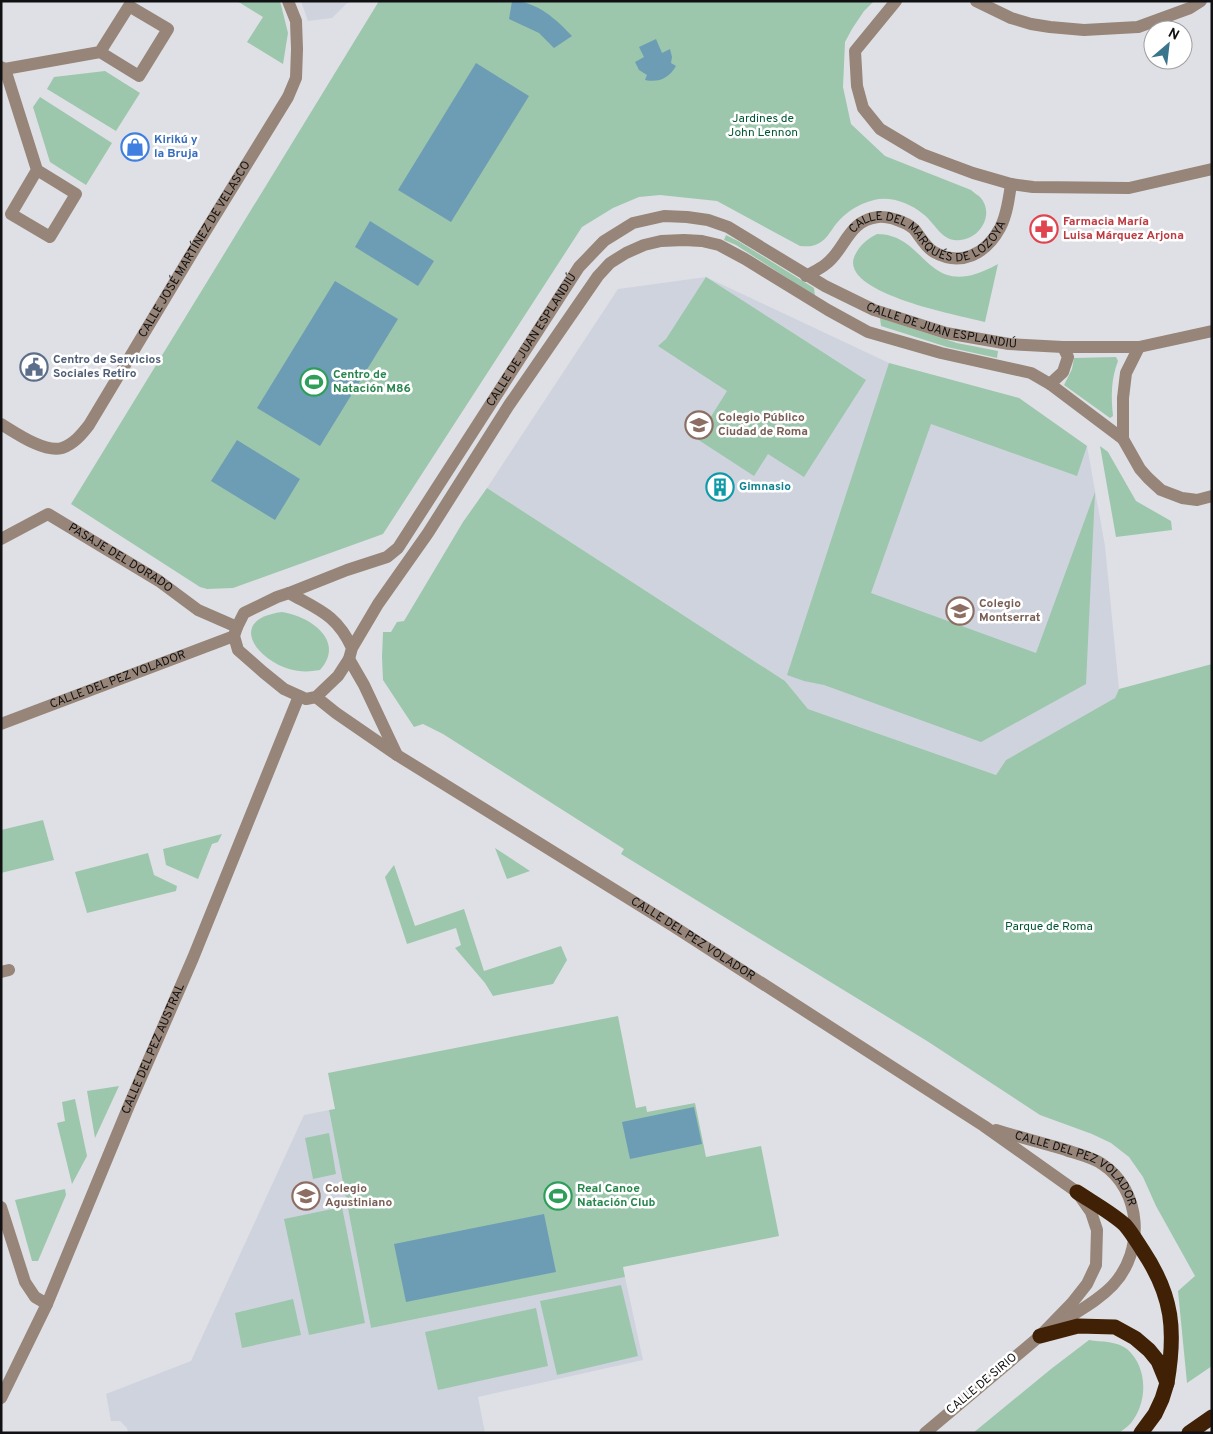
<svg xmlns="http://www.w3.org/2000/svg" width="1213" height="1434" viewBox="0 0 1213 1434" font-family="Overpass,sans-serif">
<rect width="100%" height="100%" fill="#dfe0e5"/>
<!-- built -->
<g fill="#cfd3de">
<path d="M301 1H353L346 4 332 18 308 21Z"/>
<path d="M706 277 889 363 1019 398 1087 446 1105 546 1119 689 1115 698 1006 760 996 775 808 709 785 681 487 488 618 289Z"/>
<path d="M329 1110 371 1328 625 1277 643 1360 478 1397 485 1433H128L127 1428 120 1421H111L106 1394 191 1361 304 1115Z"/>
</g>
<!-- green -->
<g fill="#9cc7ac">
<path d="M237 1H280L288 33 283 64 247 42 263 17Z"/>
<path d="M379 1H874L864 11 852 29 845 42 843 87 851 124 885 156 971 190C974 193 978 195 980 197 996 214 979 243 954 240 940 238 934 222 923 214 910 203 890 196 874 200 858 204 846 212 836 224 830 232 825 242 815 245 811 247 805 246 800 246L717 201 660 195 639 197 613 208 582 227 383 534 233 588 207 589 200 587 71 504Z"/>
<path d="M105 71 140 93 116 131 47 89 54 77Z"/>
<path d="M40 97 112 143 86 185 50 162 33 107Z"/>
<path d="M877 234C929 234 925 305 998 264L985 322C962 316 836 293 855 255 860 245 867 239 877 234Z"/>
<path d="M726 235 738 241 814 288 815 296 736 245 724 240Z"/>
<path d="M706 277 866 380 804 477 768 454 754 476 697 439 727 391 658 346 666 339Z"/>
<path d="M880 318 957 343 998 351 997 358 947 347 881 326Z"/>
<path d="M1116 357 1118 361C1111 379 1111 396 1113 416L1110 418 1064 385 1072 369 1074 358Z"/>
<path d="M889 363 1019 398 1087 446 1077 476 931 424 871 593 1036 653 1095 492 1086 684 981 742 824 685 804 681 787 675Z"/>
<path d="M1100 446 1108 452 1136 501 1171 521 1172 530 1116 537Z"/>
<path d="M487 488 785 681 808 709 996 775 1006 760 1115 698 1119 689 1212 664V1366L1187 1383 1178 1291 1195 1276 1156 1206 1143 1177 1129 1157 1111 1143 1092 1134 1040 1115 927 1041 621 854 624 849 443 734 423 724 414 727 383 680 382 657 383 632H391L397 622 404 621 463 522Z"/>
<path d="M282 612C310 616 346 641 320 670 309 672 299 672 289 669 254 658 228 619 282 612Z"/>
<path d="M43 820 54 860 1 873V830Z"/>
<path d="M222 834 218 842 212 844 198 879 166 865 163 849Z"/>
<path d="M495 848 530 871 507 879Z"/>
<path d="M148 853 154 875 177 886 176 891 87 913 75 872Z"/>
<path d="M394 865 415 926 464 909 484 971 561 946 567 960 553 984 493 996 485 983 455 948 461 945 456 928 407 944 385 877Z"/>
<path d="M618 1016 636 1108 646 1106 647 1112 695 1103 706 1157 761 1146 779 1236 623 1267 625 1277 371 1328 329 1110 335 1109 328 1073Z"/>
<path d="M119 1086 95 1138 87 1091Z"/>
<path d="M75 1099 87 1156 72 1184 57 1123 65 1121 62 1102Z"/>
<path d="M329 1133 336 1174 313 1179 305 1138Z"/>
<path d="M65 1189 66 1195 38 1261H32L15 1200Z"/>
<path d="M342 1207 365 1323 309 1335 284 1219Z"/>
<path d="M621 1285 638 1356 557 1375 540 1301Z"/>
<path d="M293 1299 301 1335 242 1348 235 1313Z"/>
<path d="M536 1308 548 1366 438 1390 425 1332Z"/>
<path d="M1089 1340C1102 1342 1117 1341 1127 1349 1148 1367 1148 1402 1131 1423 1128 1427 1122 1430 1119 1433H973L1051 1369Z"/>
</g>
<!-- water -->
<g fill="#6d9db5">
<path d="M512 1C537 1 557 20 572 36L554 48 539 33 509 19Z"/>
<path d="M656 39 662 53 670 49 672 57 671 63 676 66C669 78 659 83 645 80L647 75 639 70 635 62 644 57 639 47Z"/>
<path d="M476 63 529 96 451 222 398 190Z"/>
<path d="M370 221 434 261 418 286 355 247Z"/>
<path d="M335 281 398 319 320 446 257 408Z"/>
<path d="M237 440 300 479 275 520 211 481Z"/>
<path d="M694 1107 702 1144 630 1159 622 1122Z"/>
<path d="M544 1214 556 1272 406 1302 394 1244Z"/>
</g>
<g fill="none" stroke-linecap="round" stroke-linejoin="round">
<!-- minor -->
<g stroke="#968578" stroke-width="12">
<path d="M896 1 855 51 857 86 863 108 880 129 922 154 973 173 1011 184 1033 187 1129 188 1212 169"/>
<path d="M976 1 1011 18 1031 24 1050 27 1084 30 1138 27 1190 8 1201 1"/>
<path d="M1 67 5 69 37 170 76 194 50 237 11 214 37 170"/>
<path d="M5 69 100 52 139 76 168 29 129 6 100 52"/>
<path id="s1" d="M806 276C813 272 820 269 826 264 845 250 848 220 878 217 889 216 906 222 914 229 920 236 925 247 934 252 961 267 986 254 1000 228 1007 215 1009 198 1011 184"/>
<path d="M1050 384 1063 372 1068 357 1063 347"/>
<path id="s2" d="M1 424C16 433 44 453 62 448 74 444 82 434 89 425L197 245 288 97 296 78 297 49 296 21 288 1"/>
<path d="M1123 439V398L1126 373 1139 347"/>
<path id="s3" d="M1 539 48 514 159 581 198 610 237 627"/>
<path id="s4" d="M289 593 347 570 387 557 398 548 579 267 604 241 633 223 664 216 687 217 708 220 728 227 825 286 874 310 946 333 1009 344 1063 347H1139L1212 331"/>
<path d="M352 648C337 615 319 610 289 593L277 597 244 613 237 627 234 636 238 650 263 672 284 689 306 699 316 697 338 676 349 659 352 648 378 604 428 533 509 405 598 276 610 263 626 253 644 245 661 241 684 240 702 241 719 245 745 259 828 310 868 332 941 353 1031 373 1050 384 1123 439 1140 469 1148 478 1161 490 1182 498 1197 500 1212 496"/>
<path d="M349 659 364 685 397 755"/>
<path id="s5" d="M316 697 336 713 397 755 673 926 984 1126 1077 1192 1091 1212 1097 1230 1096 1265 1087 1284 1072 1303 1040 1336 925 1433"/>
<path id="s6" d="M1 724 234 636"/>
<path d="M1 972 9 970"/>
<path id="s7" d="M996 1130C1019 1137 1042 1143 1066 1150 1077 1154 1092 1157 1102 1164 1142 1190 1145 1251 1113 1285 1098 1301 1078 1311 1060 1323"/>
<path d="M1 1207 25 1282 35 1297 47 1304"/>
<path id="s8" d="M1 1398 47 1304 130 1103 193 958 299 696"/>
</g>
<!-- highway -->
<g stroke="#412105" stroke-width="15">
<path d="M1077 1192C1092 1202 1112 1213 1125 1225 1132 1233 1137 1242 1143 1251 1173 1296 1176 1331 1167 1383"/>
<path d="M1040 1336 1078 1326 1115 1327 1135 1338 1149 1350 1158 1361 1167 1383 1162 1399 1155 1414 1141 1433"/>
<path d="M1189 1433 1212 1417"/>
</g>
</g>
<!-- icons -->
<defs>
<g id="shop-ring" transform="scale(1.4375)"><circle r="9.5" fill="#fff" stroke="#3f7fe0" stroke-width="1.5"/><path d="M-5-2.5h2.3a2.7 3.5 0 0 1 5.4 0H5L5.5 6h-11ZM-1.5-2.5h3a1.5 2.3 0 0 0-3 0Z" fill="#3f7fe0"/></g>
<g id="pharmacy-ring" transform="scale(1.4375)"><circle r="9.5" fill="#fff" stroke="#e0444e" stroke-width="1.5"/><path d="M-2-6h4v4h4v4h-4v4h-4v-4h-4v-4h4Z" fill="#e0444e"/></g>
<g id="civic-ring" transform="scale(1.4375)"><circle r="9.5" fill="#fff" stroke="#5c6f8a" stroke-width="1.5"/><path d="M-.6-6.5H3V-4.5H.6V-3L4-1V1h2V6H-6V1h2V-1L-.6-3ZM-1.2 2.5V6h2.4V2.5Z" fill="#5c6f8a"/></g>
<g id="stadium-ring" transform="scale(1.4375)"><circle r="9.5" fill="#fff" stroke="#2e9e5b" stroke-width="1.5"/><path d="M0-5a6.5 5 0 1 0 0 10a6.5 5 0 1 0 0-10ZM-3.5-1.8h7v3.6h-7Z" fill="#2e9e5b"/></g>
<g id="school-ring" transform="scale(1.4375)"><circle r="9.5" fill="#fff" stroke="#8d6e63" stroke-width="1.5"/><path d="M0-5L7-2L0 1L-7-2ZM-4 1L0 2.5L4 1V4Q0 6-4 4Z" fill="#8d6e63"/></g>
<g id="building-ring" transform="scale(1.4375)"><circle r="9.5" fill="#fff" stroke="#0f9aa8" stroke-width="1.5"/><path d="M-4-6H4V6H1V3H-1V6H-4ZM-2.5-4.3h1.7v1.8h-1.7ZM.8-4.3h1.7v1.8H.8ZM-2.5-1h1.7V.8h-1.7ZM.8-1h1.7V.8H.8Z" fill="#0f9aa8"/></g>
</defs>
<g fill-rule="evenodd">
<use href="#shop-ring" x="135" y="147"/>
<use href="#pharmacy-ring" x="1044" y="229"/>
<use href="#civic-ring" x="34" y="367"/>
<use href="#stadium-ring" x="314" y="382"/>
<use href="#school-ring" x="699" y="425"/>
<use href="#building-ring" x="720" y="487"/>
<use href="#school-ring" x="960" y="611"/>
<use href="#school-ring" x="306" y="1196"/>
<use href="#stadium-ring" x="558" y="1196"/>
</g>
<g text-anchor="middle" dominant-baseline="central" stroke-width="5" stroke-linejoin="round" paint-order="stroke">
<!-- park labels -->
<g font-size="12" fill="#055734" stroke="#fff">
<text x="763" y="119">Jardines de<tspan x="763" dy="14">John Lennon</tspan></text>
<text x="1049" y="927">Parque de Roma</text>
</g>
<!-- shop labels -->
<g font-size="12" font-weight="bold" fill="#366cbe" stroke="#fff" text-anchor="start">
<text x="154" y="140">Kirikú y<tspan x="154" dy="14">la Bruja</tspan></text>
</g>
<!-- health labels -->
<g font-size="12" font-weight="bold" fill="#be3a42" stroke="#fff" text-anchor="start">
<text x="1063" y="222">Farmacia María<tspan x="1063" dy="14">Luisa Márquez Arjona</tspan></text>
</g>
<!-- street labels -->
<g font-size="12" fill="#111113" stroke="#fff">
<text stroke="none"><textPath href="#s1" startOffset="158">CALLE DEL MARQUÉS DE LOZOYA</textPath></text>
<text stroke="none"><textPath href="#s2" startOffset="308">CALLE JOSÉ MARTÍNEZ DE VELASCO</textPath></text>
<text stroke="none"><textPath href="#s4" startOffset="858">CALLE DE JUAN ESPLANDIÚ</textPath></text>
<text stroke="none"><textPath href="#s4" startOffset="366">CALLE DE JUAN ESPLANDIÚ</textPath></text>
<text stroke="none"><textPath href="#s3" startOffset="138">PASAJE DEL DORADO</textPath></text>
<text stroke="none"><textPath href="#s6" startOffset="125">CALLE DEL PEZ VOLADOR</textPath></text>
<text stroke="none"><textPath href="#s5" startOffset="448">CALLE DEL PEZ VOLADOR</textPath></text>
<text stroke="none"><textPath href="#s8" startOffset="381">CALLE DEL PEZ AUSTRAL</textPath></text>
<text stroke="none"><textPath href="#s7" startOffset="92">CALLE DEL PEZ VOLADOR</textPath></text>
<text transform="translate(982 1384) rotate(-40)">CALLE DE SIRIO</text>
</g>
<!-- service labels -->
<g font-size="12" font-weight="bold" fill="#4e5e75" stroke="#fff" text-anchor="start">
<text x="53" y="360">Centro de Servicios<tspan x="53" dy="14">Sociales Retiro</tspan></text>
</g>
<!-- leisure labels -->
<g font-size="12" font-weight="bold" fill="#27864d" stroke="#fff" text-anchor="start">
<text x="333" y="375">Centro de<tspan x="333" dy="14">Natación M86</tspan></text>
<text x="577" y="1189">Real Canoe<tspan x="577" dy="14">Natación Club</tspan></text>
</g>
<!-- education labels -->
<g font-size="12" font-weight="bold" fill="#785e54" stroke="#fff" text-anchor="start">
<text x="718" y="418">Colegio Público<tspan x="718" dy="14">Ciudad de Roma</tspan></text>
<text x="979" y="604">Colegio<tspan x="979" dy="14">Montserrat</tspan></text>
<text x="325" y="1189">Colegio<tspan x="325" dy="14">Agustiniano</tspan></text>
</g>
<!-- culture labels -->
<g font-size="12" font-weight="bold" fill="#0d838f" stroke="#fff" text-anchor="start">
<text x="739" y="487">Gimnasio</text>
</g>
</g>
<!-- border -->
<rect width="1213" height="1434" fill="none" stroke="#111113" stroke-width="5"/>
<!-- north arrow -->
<g transform="translate(1168 45) rotate(28)"><circle r="24" fill="#ffffff" stroke="#a0a0a1"/>
<path d="M0-4L9 19L0 12L-9 19Z" fill="#3b758d"/>
<text y="-8" font-size="14" font-weight="bold" text-anchor="middle" fill="#111113">N</text>
</g>
</svg>
